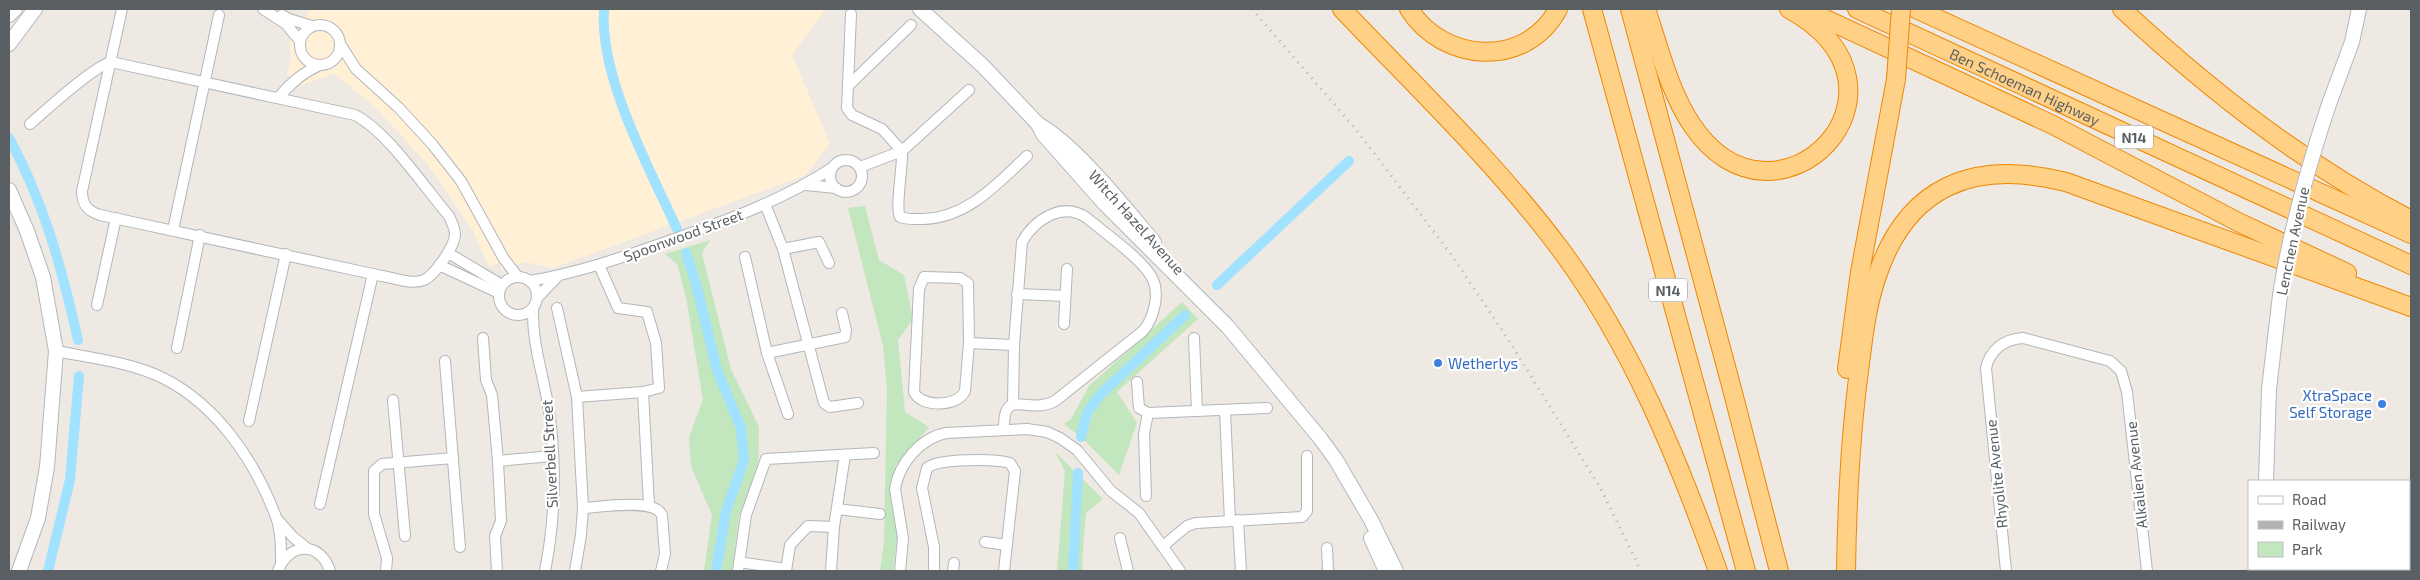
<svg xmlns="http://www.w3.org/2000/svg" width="2420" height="580" viewBox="0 0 2420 580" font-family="'Exo 2',sans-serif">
<rect width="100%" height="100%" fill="#eee9e2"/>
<!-- commercial -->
<path fill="#fff0d6" d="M311 9H826L792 55 830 143 806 175 553 268 525 262 502 271 499 263 489 267 472 229 428 165 375 107 335 74 307 83 303 86 287 74 291 59 289 41Z"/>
<!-- green -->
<g fill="#c2e6bd">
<path d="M865 206 879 260 904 275 913 319 898 340 905 412 929 427 896 465 890 484 897 538 893 571H880L884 542 887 390 883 346 848 208Z"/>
<path d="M710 240 702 253 731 369 759 427 758 473 739 516 732 571H704L712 515 691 466 689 437 703 400 686 297 677 264 665 254Z"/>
<path d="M1182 302 1198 319 1117 392 1137 423 1119 475 1081 437 1064 424 1071 419 1089 386Z"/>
<path d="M1055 452 1103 499 1086 513 1082 560 1083 571H1057L1065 471Z"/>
</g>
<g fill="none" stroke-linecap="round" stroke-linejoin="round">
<!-- canal -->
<g stroke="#a0e2ff" stroke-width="10">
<path d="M604 9C599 77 649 167 677 229"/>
<path d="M9 138C44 202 62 269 78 340"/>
<path d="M686 253 696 284 717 370 741 428 744 460 726 511 716 571"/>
<path d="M1217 285 1349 161"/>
<path d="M1081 437 1087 413 1099 396 1185 315"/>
<path d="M48 571 70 480 79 376"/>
<path d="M1073 571 1078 473"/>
</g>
<!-- street casing -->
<g stroke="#b3b6ba" stroke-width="12">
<g id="street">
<path d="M263 9 286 24 300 41"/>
<path d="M851 14 847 108 852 115 882 129 902 151 860 167"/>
<path d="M282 15 289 19 312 26"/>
<circle cx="320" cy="45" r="20"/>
<path d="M340 44 356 69 399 108 432 144 461 181 504 259 518 277"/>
<path d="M848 86 911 25"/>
<path d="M969 90 902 151C903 166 895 208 900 217 908 220 915 219 923 219 967 218 997 184 1027 156"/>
<path d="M279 97C291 83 302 73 320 65"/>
<path d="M30 124C45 111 94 66 111 62L355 115C388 132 424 187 449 216 452 222 455 228 455 235 454 247 435 275 424 280 412 285 394 278 382 276L100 215C87 211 82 204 82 191L122 9"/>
<circle cx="846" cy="176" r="16"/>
<path d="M806 185 836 188"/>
<path d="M765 204 783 249 824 403 830 407 858 403"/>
<path d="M173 230 219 15"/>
<path d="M783 249 819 242 829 263"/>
<path d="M448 253 502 285"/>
<path d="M745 257 767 353 845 337 846 330 842 313"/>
<path d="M439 265 499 293"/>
<circle cx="518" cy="296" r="19"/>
<path d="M924 277 960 278 968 283 969 343 965 391C957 408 920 407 914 392L919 289Z"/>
<path d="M530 281C577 273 621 258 666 242 723 222 781 201 832 168"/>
<path d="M1017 294 1065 296"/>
<path d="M537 298 558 276"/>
<path d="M97 305 116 218"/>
<path d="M533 308C532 340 541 368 547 399 557 455 556 516 545 571"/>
<path d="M557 308 577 397 583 508 581 535 575 571"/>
<path d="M1064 324 1067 269"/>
<path d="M483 338 486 380 492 395 498 461 501 521 495 536 497 571"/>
<path d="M1194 338 1197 411"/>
<path d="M969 343 1014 345"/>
<path d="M177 348 200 235"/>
<path d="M56 351C91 358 130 362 163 378 217 405 255 461 276 517 281 531 281 547 281 562"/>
<path d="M767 353 788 414"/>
<path d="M445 361 460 547"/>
<path d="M1137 382 1139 408 1148 413 1267 408"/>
<path d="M643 392 649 505"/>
<path d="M577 397 643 392 659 388 656 343 647 312 618 308 599 265"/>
<path d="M393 400 405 536"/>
<path d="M1225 411 1230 521"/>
<path d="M249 421 286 254"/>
<path d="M1004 430C1003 385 1026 416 1055 401L1143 331C1154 318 1161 292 1151 276 1140 258 1105 233 1087 218 1063 201 1035 219 1022 242L1014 345 1013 404"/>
<path d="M498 461 552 456"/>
<path d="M1146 496 1144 434 1148 413"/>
<path d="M320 504 373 274"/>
<path d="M583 508C601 507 654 498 662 515L665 554 661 571"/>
<path d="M837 509 880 514"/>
<path d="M277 519 293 537 308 549"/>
<path d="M1238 520 1241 571"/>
<path d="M1120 538 1128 571"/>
<path d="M985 542 1007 545"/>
<path d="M1163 546 1187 526 1196 523 1302 517 1307 511V456"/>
<path d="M1327 548 1328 571"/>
<path d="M739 562 786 569"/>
<path d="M278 571C288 542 321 541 330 571"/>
<path d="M386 571 387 558 374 514V471L382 464 453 458"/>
<path d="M738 571 746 515 766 459 874 453"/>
<path d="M786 571 790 545 808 526 834 527"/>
<path d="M831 571 834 527 845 455"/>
<path d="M900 571 903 538 895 489C899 463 921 438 946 433L1027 429 1047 432 1060 438 1077 450 1111 491 1139 513 1180 571"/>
<path d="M934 571V547L922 488 927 468C938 458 995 459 1010 463L1015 471 1004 571"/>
<path d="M953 571 954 563"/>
<path d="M2006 571 1986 368C1990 350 2004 339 2023 338L2110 361 2121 371 2127 392 2147 571"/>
</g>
</g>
<!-- secondary casing -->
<g stroke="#b3b8bd" stroke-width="16">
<g id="secondary">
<path d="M920 9 983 66 1038 124C1077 146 1124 207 1154 242"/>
<path d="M9 15 15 9"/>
<path d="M9 44 35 9"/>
<path d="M2329 104 2352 42 2359 9"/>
<path d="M1038 124 1043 134 1104 203 1228 327 1320 438 1336 460 1371 520 1396 571"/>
<path d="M9 190 27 231 43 277 56 351 47 467 38 518 19 571"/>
<path d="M2266 481 2269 389 2280 295"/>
<path d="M1371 538 1386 571"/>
<path d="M2271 569V571"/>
</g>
</g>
<!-- highway casing -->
<g stroke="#ef8600" stroke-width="20">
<g id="highway">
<path d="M1342 9C1416 87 1496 163 1561 250 1632 346 1678 459 1718 571"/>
<path d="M1409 9C1443 63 1526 69 1558 9"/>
<path d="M1592 9 1746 571"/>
<path d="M1630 9 1732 389 1779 571"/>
<path d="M1646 9C1659 47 1669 91 1692 125 1776 250 1935 89 1789 9"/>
<path d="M1804 9 2053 125 2238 222 2347 273"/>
<path id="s1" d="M1857 9 2411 265"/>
<path d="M1916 9 2411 234"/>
<path d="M2122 9C2209 90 2304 165 2411 220"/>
<path d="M1847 369 1860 272 1896 79"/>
<path d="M1846 571C1847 505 1850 438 1859 371 1863 340 1866 309 1876 279 1906 185 1974 159 2066 182L2411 307"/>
</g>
</g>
<!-- street -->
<use href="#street" stroke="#fff" stroke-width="10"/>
<!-- secondary -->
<use href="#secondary" stroke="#fff" stroke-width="14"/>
<!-- highway -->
<use href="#highway" stroke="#ffd187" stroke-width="18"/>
<!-- rail -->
<path stroke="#b1b2b3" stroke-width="3" stroke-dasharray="1 6" stroke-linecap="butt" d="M1252 9 1354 127 1450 253 1506 336 1601 489 1641 571"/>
<!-- secondary-bridge casing -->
<g stroke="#b3b8bd" stroke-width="16" stroke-linecap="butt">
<path id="secondary-bridge" d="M2280 295C2290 230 2308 167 2329 104"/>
</g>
<!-- highway-bridge casing -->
<g stroke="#ef8600" stroke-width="20" stroke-linecap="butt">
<path id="highway-bridge" d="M1896 79 1901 9"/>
</g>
<!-- secondary-bridge -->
<use href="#secondary-bridge" stroke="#fff" stroke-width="14"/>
<!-- highway-bridge -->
<use href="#highway-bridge" stroke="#ffd187" stroke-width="18"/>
</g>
<!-- markers -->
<g fill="#3f7fe0" stroke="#fff" stroke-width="2">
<circle cx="1438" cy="363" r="5"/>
<circle cx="2382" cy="404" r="5"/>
</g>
<g text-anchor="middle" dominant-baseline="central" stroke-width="4.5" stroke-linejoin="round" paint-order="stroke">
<!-- shield labels -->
<g fill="#fff" stroke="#8c8f92" stroke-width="1">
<rect x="2115" y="125.5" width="38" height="23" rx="4"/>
<rect x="1649" y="278.5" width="38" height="23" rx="4"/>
</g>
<g font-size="14" font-weight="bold" fill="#5a5f63">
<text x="2134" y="137">N14</text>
<text x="1668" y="290">N14</text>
</g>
<!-- street labels -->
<g font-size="15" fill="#5a5f63" stroke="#fff">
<text stroke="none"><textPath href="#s1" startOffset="185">Ben Schoeman Highway</textPath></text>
<text transform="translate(1137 222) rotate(48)">Witch Hazel Avenue</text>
<text transform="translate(683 235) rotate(-20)">Spoonwood Street</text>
<text transform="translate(2292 241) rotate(-78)">Lenchen Avenue</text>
<text transform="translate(549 454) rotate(-93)">Silverbell Street</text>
<text transform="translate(1996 474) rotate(-96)">Rhyolite Avenue</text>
<text transform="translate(2136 475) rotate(-96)">Alkalien Avenue</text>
</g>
<!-- shop labels -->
<g font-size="15" fill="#366cbe" stroke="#fff" text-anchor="start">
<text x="1448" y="363">Wetherlys</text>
<text x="2372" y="395" text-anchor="end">XtraSpace<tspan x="2372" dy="17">Self Storage</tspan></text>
</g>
</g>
<!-- border -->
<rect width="2420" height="580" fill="none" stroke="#5a5f63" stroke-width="20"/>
<!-- legend -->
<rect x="2248" y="480" width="162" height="90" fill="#ffffff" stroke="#bdbfc1"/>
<rect x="2258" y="496" width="25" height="8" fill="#ffffff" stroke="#bdbfc1"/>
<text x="2292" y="505" font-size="15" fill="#5a5f63">Road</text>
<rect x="2258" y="521" width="25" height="8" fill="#b1b2b3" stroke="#bdbfc1"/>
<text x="2292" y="530" font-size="15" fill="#5a5f63">Railway</text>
<rect x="2258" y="542" width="25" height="15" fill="#c2e6bd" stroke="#bdbfc1"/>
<text x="2292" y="555" font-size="15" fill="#5a5f63">Park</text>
</svg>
